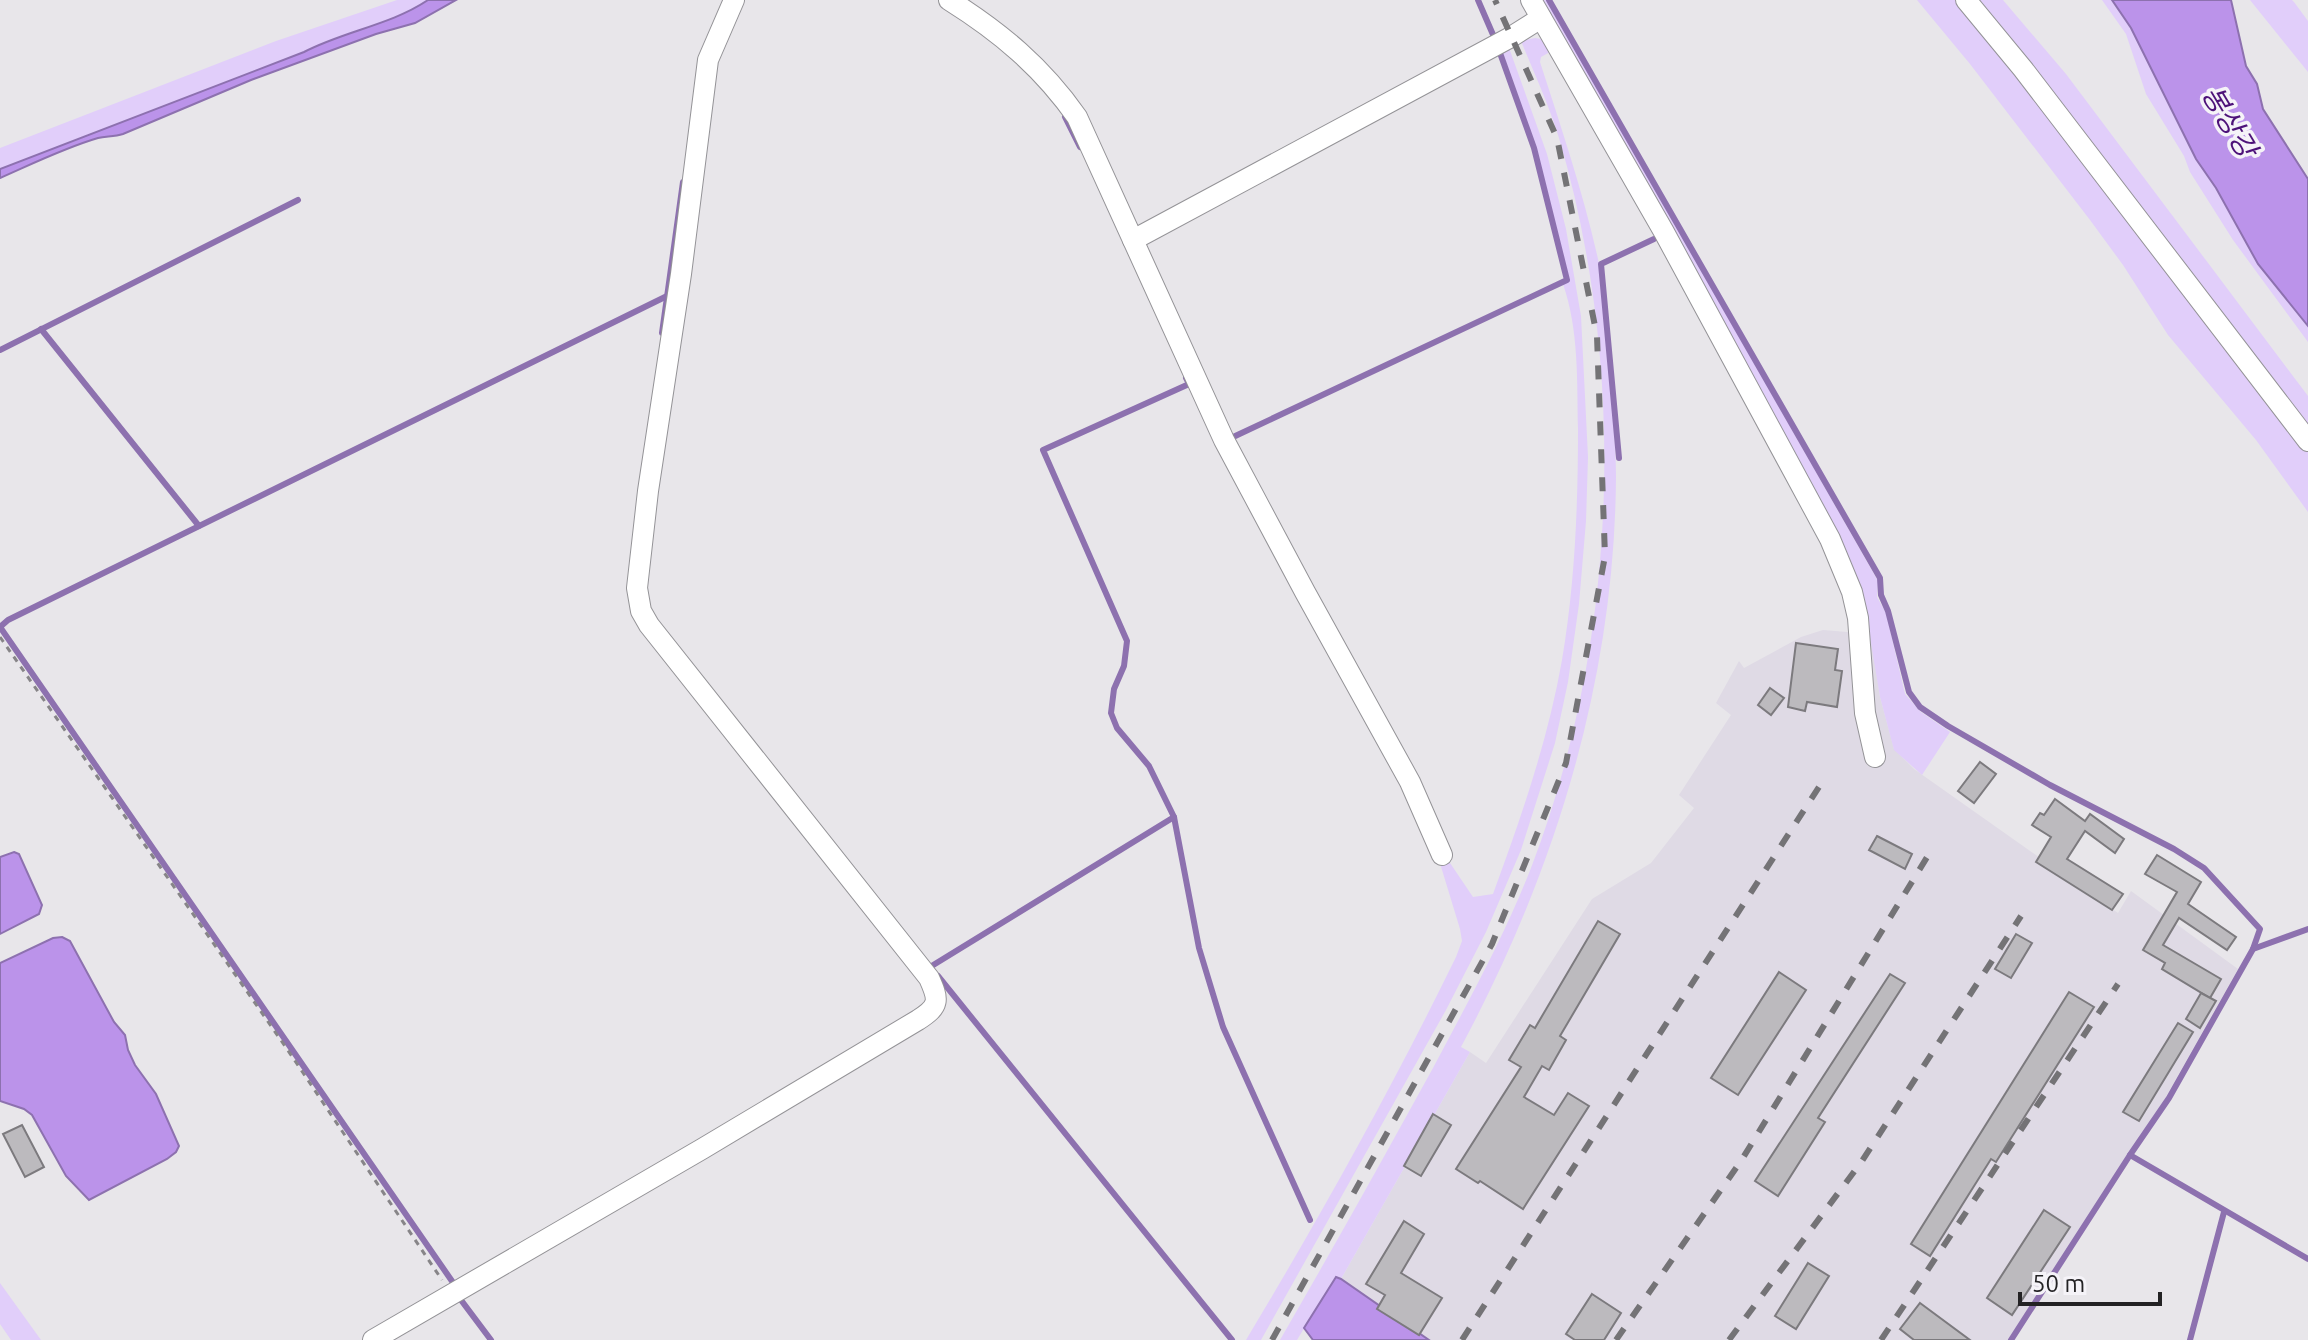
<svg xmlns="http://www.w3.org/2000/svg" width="2308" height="1340" viewBox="0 0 2308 1340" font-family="Ubuntu,'Noto Sans KR',sans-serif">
<rect width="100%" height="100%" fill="#e8e6ea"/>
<!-- built -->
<path fill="#dfdae5" d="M1823 630 1871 634 1880 697 1894 749 1914 769 2118 913 2131 891 2238 969 2164 1100 2008 1340H1430L1341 1279 1470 1052 1486 1063 1592 899 1651 863 1694 808 1679 795 1731 715 1716 703 1739 661 1744 668 1801 637Z"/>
<!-- green -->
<g fill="#e1cefa">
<path d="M397 0H428C391 25 344 31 304 52L0 169V148L276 41Z"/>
<path d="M1538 0H1547L1878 581 1877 597 1886 613 1905 694 1921 712 1950 732 1922 775 1894 750 1880 697 1864 601Z"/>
<path d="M1917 0H1959L2308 449V512L2256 440 2168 335 2123 265 2090 220 1970 64Z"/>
<path d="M1972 0H2003L2066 74 2308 396V433Z"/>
<path d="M2102 0H2112L2131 28 2196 159 2216 188 2259 264 2308 326V342L2233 240 2190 172 2184 156 2146 94 2126 34Z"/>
<path d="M2250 0H2292L2294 2 2308 21V72Z"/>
<path d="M1535 38 1541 39 1550 52 1541 57 1540 62C1561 127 1583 192 1598 259 1607 295 1606 336 1609 373 1612 407 1616 442 1616 476 1615 677 1556 870 1461 1047L1470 1052 1341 1279 1335 1277 1297 1340H1280C1332 1250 1383 1159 1433 1068 1468 1002 1504 937 1531 868 1618 642 1628 371 1559 138 1549 105 1534 73 1521 41Z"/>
<path d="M1508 45 1547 154 1566 229 1581 316 1588 457 1586 521 1579 604 1568 682 1555 743 1521 850 1486 932 1446 1010 1261 1340H1246C1321 1215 1392 1088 1456 957L1462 941 1460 929 1439 860 1446 857 1473 897 1493 894C1521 818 1548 740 1562 660 1575 584 1578 506 1578 429 1577 381 1579 330 1563 284L1568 282C1550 202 1531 123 1500 47Z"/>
<path d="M0 1283 41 1340H11L0 1324Z"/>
</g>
<!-- water -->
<g fill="#bb93ea" stroke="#8d71af" stroke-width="2">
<path d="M428 0H456L415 23 376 34 251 80 123 134C114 137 106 136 98 138 64 148 32 164 0 178V169L304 52C344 31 391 25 428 0Z"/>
<path d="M2112 0H2231L2246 66 2257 84 2263 109 2308 179V326L2258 264 2216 188 2196 159 2131 28Z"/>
<path d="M14 852 19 854 42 905 39 914 0 934V857Z"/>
<path d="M62 937 70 941 114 1022 125 1035 128 1050 135 1065 156 1094 179 1146 176 1152 167 1159 89 1200 66 1176 32 1115 24 1109 0 1101V963L53 938Z"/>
<path d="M1336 1277 1341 1279 1429 1340H1313L1304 1328Z"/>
</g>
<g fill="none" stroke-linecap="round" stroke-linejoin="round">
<!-- stream -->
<g stroke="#8d71af" stroke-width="6">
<path d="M1478 0 1494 37"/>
<path d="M1549 0 1880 578 1881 595 1888 611 1909 692 1920 707 1948 726 2050 785 2174 849 2204 868 2260 929 2253 949"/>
<path d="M1065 117 1080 147"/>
<path d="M41 329 199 526"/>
<path d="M662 333 683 182"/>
<path d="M0 350 298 200"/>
<path d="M1186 378 1189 384 1043 450 1127 641 1124 666 1114 689 1111 713 1117 728 1149 766 1174 817 1199 948 1223 1027 1310 1220"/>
<path d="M1231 438 1567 280 1534 148 1500 53"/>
<path d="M1619 458 1601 264 1654 239"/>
<path d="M930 967 1174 817"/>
<path d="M938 976 1232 1340"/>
<path d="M2130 1155 2169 1098 2253 949 2308 929"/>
<path d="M454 1284 0 627 8 620 667 296"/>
<path d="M461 1300 491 1340"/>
<path d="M2011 1340 2130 1155 2308 1259"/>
<path d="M2190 1340 2224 1212"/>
</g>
</g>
<!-- building -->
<g fill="#bcbabe" stroke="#7c7a7e" stroke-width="2">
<path d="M1796 643 1838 649 1835 670 1842 671 1837 707 1807 702 1805 711 1788 707Z"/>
<path d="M1770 688 1784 698 1771 715 1758 705Z"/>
<path d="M1980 762 1996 774 1974 803 1958 791Z"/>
<path d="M2055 799 2085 821 2090 814 2124 839 2115 853 2085 831 2067 859 2123 894 2112 910 2036 862 2051 837 2032 825 2040 813 2044 815Z"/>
<path d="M1877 836 1912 854 1905 869 1869 850Z"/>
<path d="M2157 855 2201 882 2188 904 2236 937 2227 950 2179 918 2163 945 2221 979 2210 998 2162 969 2165 963 2143 950 2177 892 2145 874Z"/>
<path d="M1598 921 1620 934 1560 1036 1566 1040 1549 1070 1542 1066 1524 1097 1554 1115 1568 1093 1589 1106 1523 1209 1480 1181 1478 1183 1456 1169 1521 1067 1509 1060 1530 1025 1535 1028Z"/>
<path d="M2016 934 2032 943 2011 978 1995 969Z"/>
<path d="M1779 972 1806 990 1738 1095 1711 1078Z"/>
<path d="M1890 974 1905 983 1818 1118 1825 1122 1778 1196 1755 1181Z"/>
<path d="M2069 992 2094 1007 1996 1162 1991 1159 1930 1256 1911 1244Z"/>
<path d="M2201 993 2216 1001 2200 1028 2186 1019Z"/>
<path d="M2178 1023 2193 1032 2139 1121 2123 1112Z"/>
<path d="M1433 1114 1451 1125 1421 1176 1404 1166Z"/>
<path d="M22 1125 44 1167 25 1177 3 1134Z"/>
<path d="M2044 1210 2070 1227 2012 1315 1987 1298Z"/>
<path d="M1404 1221 1424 1234 1401 1273 1442 1298 1419 1335 1377 1309 1385 1295 1366 1284Z"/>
<path d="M1808 1263 1829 1276 1796 1329 1775 1316Z"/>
<path d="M1592 1294 1621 1313 1604 1340H1575L1566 1334Z"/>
<path d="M1920 1303 1970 1340H1914L1900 1329Z"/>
</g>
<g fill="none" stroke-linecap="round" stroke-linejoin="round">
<!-- minor casing -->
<g stroke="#949397" stroke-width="22">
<g id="minor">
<path d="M949 0C1000 32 1042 67 1077 117L1224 440 1305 592 1410 782 1442 855"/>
<path d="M1531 0 1664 232 1830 539 1852 592 1858 618 1865 713 1875 757"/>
<path d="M1966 0 2023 69 2308 441"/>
<path d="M1133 240 1511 37 1541 18"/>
<path d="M373 1340 702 1149 918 1020C940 1006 939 1000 929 978L649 625 641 611 637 588 648 491 681 274 708 60 734 0"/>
</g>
</g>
<!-- path -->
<path stroke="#878588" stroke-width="3" stroke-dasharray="6 6" stroke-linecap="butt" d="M0 637 287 1049 442 1280"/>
<!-- minor -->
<use href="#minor" stroke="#fff" stroke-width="20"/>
<!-- rail -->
<g stroke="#747376" stroke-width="6" stroke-dasharray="14 14" stroke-linecap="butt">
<path d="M1272 1340 1492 944 1566 763 1605 556 1597 336 1557 138 1495 0"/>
<path d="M1462 1340 1819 787"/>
<path d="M1616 1340 1741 1161 1929 854"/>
<path d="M1729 1340 1862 1161 2021 916"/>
<path d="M1881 1340 2118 984"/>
</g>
</g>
<g text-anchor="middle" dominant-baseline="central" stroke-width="7" stroke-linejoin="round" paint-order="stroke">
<!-- water labels -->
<g font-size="28" font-style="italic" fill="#4d1279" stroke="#f5f3f8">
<text transform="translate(2230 121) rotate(59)">봉상강</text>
</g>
</g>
<!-- scale -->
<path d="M2020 1292v12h140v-12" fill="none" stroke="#232224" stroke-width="4"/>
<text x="2032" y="1292" font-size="24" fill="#232224" stroke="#f5f3f8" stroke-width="6" paint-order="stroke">50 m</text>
</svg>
